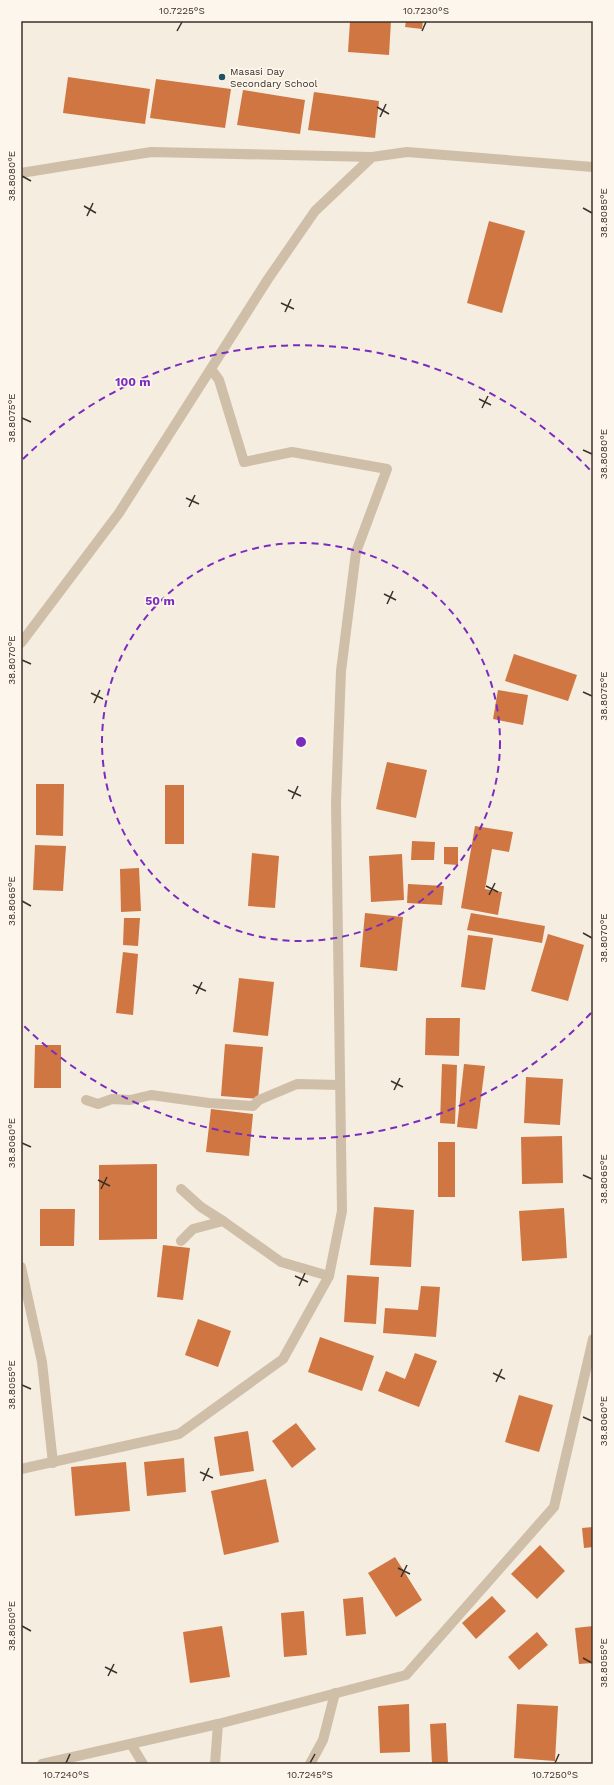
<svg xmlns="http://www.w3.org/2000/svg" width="614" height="1785" viewBox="0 0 614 1785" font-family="'Work Sans',sans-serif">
<rect width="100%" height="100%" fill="#f5eddf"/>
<!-- building -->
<g fill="#d07642">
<path d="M350 21H391L389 55 348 52Z"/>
<path d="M406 21H423L422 29 405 27Z"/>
<path d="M68 77 150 89 145 124 63 113Z"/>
<path d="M156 79 231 89 225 128 150 118Z"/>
<path d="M243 90 305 100 300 134 237 125Z"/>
<path d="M314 92 379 101 375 138 308 130Z"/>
<path d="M489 221 525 231 502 313 467 303Z"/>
<path d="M514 654 577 675 568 701 505 681Z"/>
<path d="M498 690 528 695 523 725 493 719Z"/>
<path d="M387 762 427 770 416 818 376 809Z"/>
<path d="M36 784H64L63 836 36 835Z"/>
<rect x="165" y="785" width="19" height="59"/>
<path d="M475 826 513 832 509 852 492 849 485 889 502 892 498 915 461 908Z"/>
<path d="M412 841 435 842 434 860H411Z"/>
<path d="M35 845 66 846 63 891 33 890Z"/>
<path d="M444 847H458V865L444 864Z"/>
<path d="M252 853 279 856 275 908 248 906Z"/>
<path d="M402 854 404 900 371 902 369 856Z"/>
<path d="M139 868 141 911 121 912 120 869Z"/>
<path d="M408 884 444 886 442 905 407 903Z"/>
<path d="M365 913 403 917 397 971 360 967Z"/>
<path d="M471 913 545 926 542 943 467 930Z"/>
<path d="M124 918H140L138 946 123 945Z"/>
<path d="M548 934 584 945 568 1001 531 991Z"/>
<path d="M468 935 493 938 485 990 461 987Z"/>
<path d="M123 952 138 954 133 1015 116 1013Z"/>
<path d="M239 978 274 982 268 1036 233 1032Z"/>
<path d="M426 1018H460L459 1056 425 1055Z"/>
<path d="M225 1044 263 1047 258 1099 221 1096Z"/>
<path d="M35 1045H61V1088H34Z"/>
<path d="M442 1064 457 1065 455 1124 440 1123Z"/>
<path d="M464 1064 485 1066 477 1129 457 1127Z"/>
<path d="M526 1077 563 1079 560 1125 524 1123Z"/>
<path d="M211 1109 253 1114 249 1156 206 1152Z"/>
<path d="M562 1136 563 1183 522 1184 521 1137Z"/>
<rect x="438" y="1142" width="17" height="55"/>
<path d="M157 1164V1239L99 1240V1165Z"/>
<path d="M374 1207 414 1210 411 1267 370 1265Z"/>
<path d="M564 1208 567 1258 522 1261 519 1211Z"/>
<path d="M40 1209H75L74 1246H40Z"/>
<path d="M163 1245 190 1248 183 1300 157 1297Z"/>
<path d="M347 1275 379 1277 376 1324 344 1322Z"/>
<path d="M421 1286 440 1287 436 1337 383 1333 385 1308 418 1310Z"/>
<path d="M198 1319 231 1331 218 1367 185 1355Z"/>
<path d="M320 1337 374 1356 362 1391 308 1372Z"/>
<path d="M415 1353 437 1361 419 1407 378 1391 386 1371 405 1379Z"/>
<path d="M519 1395 553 1405 539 1452 505 1442Z"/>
<path d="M296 1423 316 1449 292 1468 272 1441Z"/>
<path d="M248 1431 254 1471 220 1476 214 1437Z"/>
<path d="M184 1458 186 1492 147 1496 144 1462Z"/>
<path d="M126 1462 130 1511 75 1516 71 1467Z"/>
<path d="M266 1479 279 1542 224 1555 211 1491Z"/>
<path d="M593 1527V1547L584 1548 582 1528Z"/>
<path d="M540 1545 565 1571 537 1599 511 1574Z"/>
<path d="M395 1557 422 1600 396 1617 368 1573Z"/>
<path d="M492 1596 506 1611 476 1639 462 1623Z"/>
<path d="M363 1597 366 1634 346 1636 343 1599Z"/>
<path d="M304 1611 307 1655 284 1657 281 1613Z"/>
<path d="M222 1626 230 1677 190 1683 183 1632Z"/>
<path d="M593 1626V1663L579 1664 575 1628Z"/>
<path d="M537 1632 548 1645 519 1670 508 1657Z"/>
<path d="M409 1704 410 1752 380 1753 378 1706Z"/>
<path d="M517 1704 558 1706 555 1761 514 1758Z"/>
<path d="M446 1723 448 1764H432L430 1724Z"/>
</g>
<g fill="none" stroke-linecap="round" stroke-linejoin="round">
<!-- minor -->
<g stroke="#cfbfa9" stroke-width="10">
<path d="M21 173 151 152 372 157"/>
<path d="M21 643 119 513 268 279 315 211 372 157 407 152 593 167"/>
<path d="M86 1100 98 1104 112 1099 130 1100 151 1095 209 1103 253 1106 259 1100 297 1084 340 1085"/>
<path d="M181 1189 201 1207 223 1221"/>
<path d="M181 1241 193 1229 223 1221 281 1262 329 1276"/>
<path d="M21 1267 42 1362 53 1463"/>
<path d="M21 1469 179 1434 283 1359 329 1276 342 1211 336 803 341 671 356 552 387 469 292 452 244 462 219 380 211 369"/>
<path d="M131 1744 143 1764"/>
<path d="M42 1764 218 1724 406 1675 554 1507 593 1339"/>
<path d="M215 1764 218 1724"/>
<path d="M310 1764 323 1740 335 1693"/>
</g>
</g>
<!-- ticks -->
<path fill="none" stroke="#3b3129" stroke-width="1.5" d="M177 31 182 22M422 31 426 22M377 107 389 114M380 117 386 104M22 176 31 181M84 206 96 213M583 208 592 213M87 216 93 203M281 303 294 309M285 312 291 299M479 399 491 405M482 408 488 396M22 418 31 422M583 450 592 454M186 498 199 504M189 507 195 495M384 594 396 600M387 604 393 591M22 660 31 664M583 692 592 696M91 693 103 699M94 703 100 690M288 790 301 796M292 799 298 786M486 886 498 892M489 895 495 883M22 901 31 906M583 933 592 938M193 985 206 991M196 994 202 982M391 1081 403 1087M394 1090 400 1078M22 1143 31 1147M583 1175 592 1179M98 1180 110 1186M101 1189 107 1177M295 1276 308 1282M299 1286 305 1273M493 1373 505 1379M496 1382 502 1369M22 1385 31 1389M583 1417 592 1421M200 1472 213 1478M203 1481 209 1468M398 1568 410 1574M401 1577 407 1565M22 1626 31 1631M583 1658 592 1663M105 1667 117 1673M108 1676 114 1664M66 1763 70 1754M310 1763 315 1754M555 1763 559 1754"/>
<!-- distance rings -->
<g fill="none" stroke="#7b2cbf" stroke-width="2" stroke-dasharray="7 5">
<circle cx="301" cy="742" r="199"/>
<path d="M591 1013A397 397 0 0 1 23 1025M23 459A397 397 0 0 1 591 471"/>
</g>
<!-- markers -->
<circle fill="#1b5461" stroke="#fcf6ec" stroke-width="1.5" cx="222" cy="77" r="4"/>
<g text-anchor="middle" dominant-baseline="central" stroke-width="3.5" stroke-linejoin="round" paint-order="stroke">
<!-- poi labels -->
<g font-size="10" fill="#3b3129" stroke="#fcf6ec" text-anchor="start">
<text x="230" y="71">Masasi Day<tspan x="230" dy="12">Secondary School</tspan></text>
</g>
</g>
<circle cx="301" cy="742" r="6" fill="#7b2cbf" stroke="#fcf6ec" stroke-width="2"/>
<g font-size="12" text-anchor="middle" font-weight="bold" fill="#7b2cbf" stroke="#fcf6ec" stroke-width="3.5" stroke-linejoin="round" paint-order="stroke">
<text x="133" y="386">100 m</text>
<text x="160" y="605">50 m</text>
</g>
<!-- border -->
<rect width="614" height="1785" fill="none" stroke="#fcf6ec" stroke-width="44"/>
<rect x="22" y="22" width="570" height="1741" fill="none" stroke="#3b3129" stroke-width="1.5"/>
<g font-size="10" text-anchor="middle" fill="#3b3129">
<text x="182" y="14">10.7225°S</text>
<text x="426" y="14">10.7230°S</text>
<text transform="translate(11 176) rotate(-90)" y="4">38.8080°E</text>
<text transform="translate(603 213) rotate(-90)" y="4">38.8085°E</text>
<text transform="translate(11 418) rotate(-90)" y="4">38.8075°E</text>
<text transform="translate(603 454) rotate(-90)" y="4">38.8080°E</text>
<text transform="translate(11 660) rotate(-90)" y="4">38.8070°E</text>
<text transform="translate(603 696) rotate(-90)" y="4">38.8075°E</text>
<text transform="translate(11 901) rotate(-90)" y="4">38.8065°E</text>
<text transform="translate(603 938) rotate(-90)" y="4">38.8070°E</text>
<text transform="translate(11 1143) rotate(-90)" y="4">38.8060°E</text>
<text transform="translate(603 1179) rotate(-90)" y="4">38.8065°E</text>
<text transform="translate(11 1385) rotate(-90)" y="4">38.8055°E</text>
<text transform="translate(603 1421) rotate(-90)" y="4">38.8060°E</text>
<text transform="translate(11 1626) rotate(-90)" y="4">38.8050°E</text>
<text transform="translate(603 1663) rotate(-90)" y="4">38.8055°E</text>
<text x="66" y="1778">10.7240°S</text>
<text x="310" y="1778">10.7245°S</text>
<text x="555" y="1778">10.7250°S</text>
</g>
</svg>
